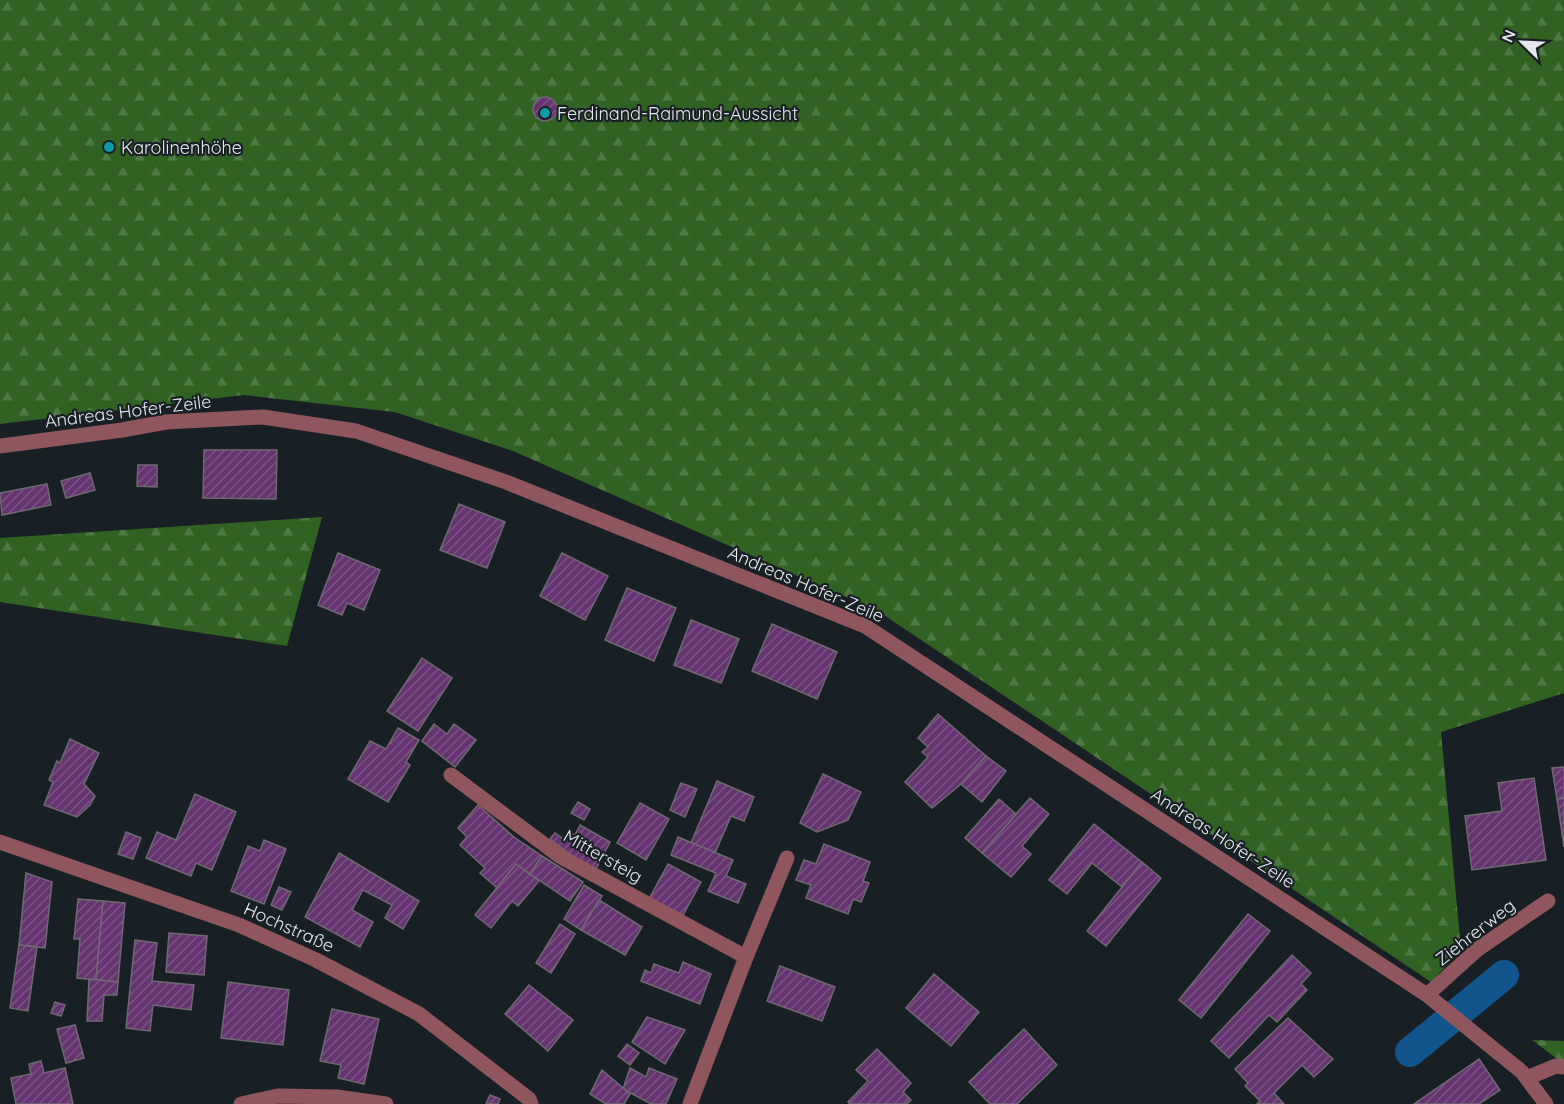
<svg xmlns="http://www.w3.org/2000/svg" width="1564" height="1104" viewBox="0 0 1564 1104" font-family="Quicksand,sans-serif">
<defs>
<pattern id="forest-firs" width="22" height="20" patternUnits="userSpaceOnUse" patternTransform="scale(1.5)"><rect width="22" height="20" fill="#306322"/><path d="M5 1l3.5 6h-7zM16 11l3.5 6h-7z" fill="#4e7942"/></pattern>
<pattern id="building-hatch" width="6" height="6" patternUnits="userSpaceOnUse" patternTransform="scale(1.5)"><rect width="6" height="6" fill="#653470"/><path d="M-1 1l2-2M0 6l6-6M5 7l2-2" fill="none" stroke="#7b5185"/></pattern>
</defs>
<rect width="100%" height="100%" fill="#192025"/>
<!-- forest -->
<g fill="url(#forest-firs)">
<path d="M0 0H1564V693L1441 732 1461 950 1431 982 878 611 513 451 395 412 244 395 0 424Z"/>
<path d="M322 517 287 646 0 602V538Z"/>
<path d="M1532 1040 1564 1041V1064Z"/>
</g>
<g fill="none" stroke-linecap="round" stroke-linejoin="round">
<!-- canal -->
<path stroke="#11558c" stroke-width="30" d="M1410 1052 1504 975"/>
</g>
<!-- building -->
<g fill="url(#building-hatch)" stroke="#706971" stroke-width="1.5">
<circle cx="545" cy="109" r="12"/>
<path d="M204 450H277L276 499 203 498Z"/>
<path d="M138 465H157V487L137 486Z"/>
<path d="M90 473 95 490 66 498 61 481Z"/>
<path d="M47 484 51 505 2 515 0 493Z"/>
<path d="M459 504 505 522 487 568 440 550Z"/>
<path d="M338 553 380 570 364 610 347 603 342 615 318 605Z"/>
<path d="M562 553 608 576 585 620 540 596Z"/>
<path d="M627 588 676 608 654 661 605 640Z"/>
<path d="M691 620 739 639 721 683 674 665Z"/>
<path d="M772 624 837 652 817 699 752 671Z"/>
<path d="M422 658 452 678 418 731 387 711Z"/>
<path d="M938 714 986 756 961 784 932 808 905 782 928 757 922 752 928 747 918 738Z"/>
<path d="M434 724 447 734 454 724 476 740 455 767 422 741Z"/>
<path d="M398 728 419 740 406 762 410 765 388 802 348 779 370 741 386 749Z"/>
<path d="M70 739 99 753 84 784 95 796 90 805 77 817 44 805 53 782 49 780 57 761 60 763Z"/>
<path d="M986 756 1006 771 982 802 961 784Z"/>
<path d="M1564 767V798L1557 799 1552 768Z"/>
<path d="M823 774 861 792 848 820 817 832 800 823Z"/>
<path d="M1534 778 1546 860 1472 870 1465 816 1502 811 1498 783Z"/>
<path d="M717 781 754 797 744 821 731 816 715 853 691 843Z"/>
<path d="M681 783 697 789 685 817 670 810Z"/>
<path d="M195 794 236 812 212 870 196 863 191 876 146 858 157 832 176 840Z"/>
<path d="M1030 798 1049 814 1022 846 1031 854 1011 877 982 853Z"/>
<path d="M1564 798V847L1557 799Z"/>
<path d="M999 799 1016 814 982 853 965 838Z"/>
<path d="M578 802 590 809 584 820 571 813Z"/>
<path d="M640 803 669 819 646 860 617 843Z"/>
<path d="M478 805 514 837 542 856 530 874 516 864 497 888 480 873 485 868 460 845 467 837 458 828Z"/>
<path d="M1094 824 1142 862 1122 887 1092 863 1067 894 1049 880Z"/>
<path d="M580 825 610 842 596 869 572 856 550 839 555 833 565 840 570 833 575 835Z"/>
<path d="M126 832 141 838 133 859 118 854Z"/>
<path d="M678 837 733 860 726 876 746 884 738 903 708 891 716 873 671 855Z"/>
<path d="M264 840 286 849 264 904 231 891 248 846 260 851Z"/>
<path d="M824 844 870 862 863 881 869 883 861 902 853 899 848 914 806 898 811 885 796 880 804 860 816 864Z"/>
<path d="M339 853 419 901 403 929 385 918 392 905 363 890 352 910 373 922 360 947 305 917Z"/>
<path d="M542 856 583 882 570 901 530 874Z"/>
<path d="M1142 862 1161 878 1106 946 1087 931Z"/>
<path d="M516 864 539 881 518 906 512 901 491 928 475 915Z"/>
<path d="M668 864 701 882 682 917 649 899Z"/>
<path d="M26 873 52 882 45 948 19 945Z"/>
<path d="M584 885 602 896 581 930 564 919Z"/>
<path d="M279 887 291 892 282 910 271 905Z"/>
<path d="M78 899 103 901 96 980 77 978 80 939H74Z"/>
<path d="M599 900 642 927 625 955 581 930Z"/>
<path d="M103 901 125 903 118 982 96 980Z"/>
<path d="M1248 914 1270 931 1201 1018 1179 1000Z"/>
<path d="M560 924 575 934 551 973 536 963Z"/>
<path d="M169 933 207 936 204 975 166 972Z"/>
<path d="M135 940 157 943 152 981 194 985 191 1010 153 1005 150 1031 126 1028Z"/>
<path d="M19 945 37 947 28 1011 10 1008Z"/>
<path d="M1292 955 1311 973 1301 984 1307 990 1277 1022 1269 1015 1229 1058 1211 1041Z"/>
<path d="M683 962 711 974 700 1004 641 981 645 970 651 973 654 964 679 973Z"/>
<path d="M780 966 835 987 822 1021 767 1001Z"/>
<path d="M934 974 979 1012 951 1046 906 1008Z"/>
<path d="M89 979 118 982 117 995H104L102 1021H87Z"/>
<path d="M228 982 289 990 283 1045 221 1038Z"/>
<path d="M529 985 573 1020 548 1051 505 1014Z"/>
<path d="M55 1002 65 1005 61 1016 51 1013Z"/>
<path d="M332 1009 379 1019 364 1084 338 1078 341 1065 320 1061Z"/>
<path d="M647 1017 685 1030 665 1064 632 1042Z"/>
<path d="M1288 1018 1333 1059 1314 1077 1302 1065 1274 1093 1284 1104H1257L1260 1101 1245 1086 1248 1083 1235 1069Z"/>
<path d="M75 1025 84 1058 66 1063 57 1029Z"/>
<path d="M1024 1029 1057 1065 1017 1104H990L969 1082Z"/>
<path d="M627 1044 639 1053 630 1065 618 1056Z"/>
<path d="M877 1049 911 1083 903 1092 911 1100 907 1104H850L848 1102 868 1081 856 1070Z"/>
<path d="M1479 1059 1500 1090 1479 1104H1414Z"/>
<path d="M41 1061 44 1073 65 1068 73 1104H16L11 1078 31 1074 29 1064Z"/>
<path d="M630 1068 646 1077 649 1068 677 1079 666 1104H651L623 1089Z"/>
<path d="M602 1070 630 1094 624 1104H606L590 1094Z"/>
<path d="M490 1095 500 1099 498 1104H486Z"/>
</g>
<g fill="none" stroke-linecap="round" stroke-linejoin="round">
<!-- service -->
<g stroke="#90565e" stroke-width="15">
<path d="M451 775 561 857 746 957"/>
<path d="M1427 995 1478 949 1548 901"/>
<path d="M1527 1078 1556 1066 1564 1067"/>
</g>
<!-- minor -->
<g stroke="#90565e" stroke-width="15">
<path d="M0 446 122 430 166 422 263 417 356 431 506 482 865 626 1427 995 1522 1072 1546 1104"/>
<path d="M0 842 239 925 316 960 419 1014 529 1099 531 1104"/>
<path d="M241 1104 278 1096 337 1097 386 1104"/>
<path d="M690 1104 746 957 787 858"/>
</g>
</g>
<!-- markers -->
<g fill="#0f9aa8" stroke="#192025" stroke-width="2">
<circle cx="545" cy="113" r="6"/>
<circle cx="109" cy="147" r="6"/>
</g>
<g text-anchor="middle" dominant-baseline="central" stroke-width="4.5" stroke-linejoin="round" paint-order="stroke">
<!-- poi labels -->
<g font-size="18" fill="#e5e9ed" stroke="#192025" text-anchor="start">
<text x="557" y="113">Ferdinand-Raimund-Aussicht</text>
<text x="121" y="147">Karolinenhöhe</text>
</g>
<!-- street labels -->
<g font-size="18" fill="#e5e9ed" stroke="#192025">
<text transform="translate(128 411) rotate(-7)">Andreas Hofer-Zeile</text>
<text transform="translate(806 584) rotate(23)">Andreas Hofer-Zeile</text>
<text transform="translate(1223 838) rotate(33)">Andreas Hofer-Zeile</text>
<text transform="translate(603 856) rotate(30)">Mittersteig</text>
<text transform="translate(289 927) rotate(24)">Hochstraße</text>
<text transform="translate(1475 932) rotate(-38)">Ziehrerweg</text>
</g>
</g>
<!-- north arrow -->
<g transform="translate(1522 42) rotate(294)" stroke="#192025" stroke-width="4.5" paint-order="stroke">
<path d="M0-4.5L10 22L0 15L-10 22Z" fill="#e5e9ed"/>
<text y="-9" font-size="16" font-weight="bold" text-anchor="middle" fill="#e5e9ed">N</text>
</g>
</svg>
